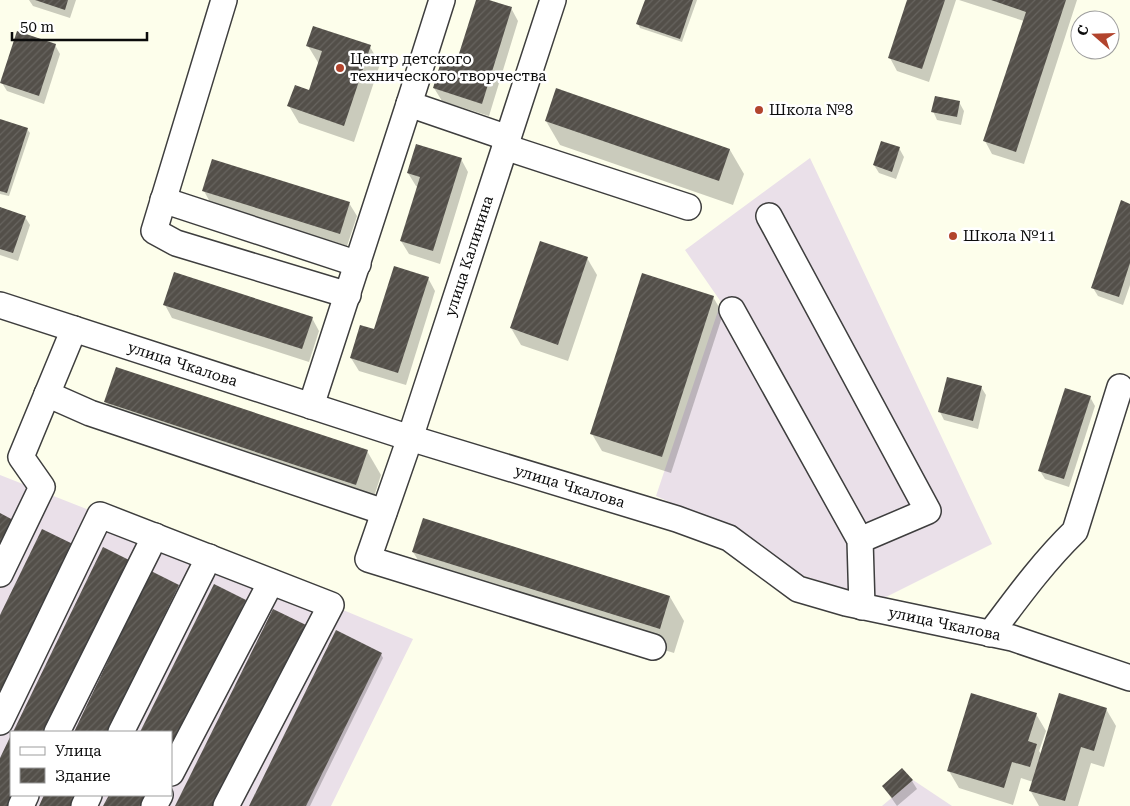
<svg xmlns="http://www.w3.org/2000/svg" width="1130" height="806" viewBox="0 0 1130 806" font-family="'Roboto Serif',serif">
<defs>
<pattern id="building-hatch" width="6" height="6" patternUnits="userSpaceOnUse" patternTransform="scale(1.25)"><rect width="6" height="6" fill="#534f49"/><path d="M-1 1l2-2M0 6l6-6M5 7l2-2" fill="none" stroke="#67645f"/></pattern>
</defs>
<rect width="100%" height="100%" fill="#fdfeeb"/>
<!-- industrial -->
<g fill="#eae0e9" fill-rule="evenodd">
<path d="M810 158 992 544 880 600 782 569 748 537 656 496 721 302 685 250Z"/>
<path d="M0 475 331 605 413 639 331 806H0ZM11 732H171V795H11Z"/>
<path d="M913 780 952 806H882Z"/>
</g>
<!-- shadow -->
<g fill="#0003">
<path d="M29 0H76L70 18 33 6Z"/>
<path d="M477 0H485L511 8 518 21 489 116 442 101 434 88 458 61Z"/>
<path d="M646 0H697L682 42 640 28 638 24Z"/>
<path d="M909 0H956L929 82 897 71 890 58Z"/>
<path d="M959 0H1077L1024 164 992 154 985 141 1024 21Z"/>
<path d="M55 45 60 54 44 104 7 91 2 83Z"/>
<path d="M308 46 370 47 380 64 354 142 299 123 289 106 310 92 319 64Z"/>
<path d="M959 102 964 111 961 125 937 120 933 111Z"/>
<path d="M0 120 27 129 30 133 9 196 0 194Z"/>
<path d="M546 121 730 150 744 174 733 205 560 145Z"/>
<path d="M899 148 904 157 896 179 879 173 874 165Z"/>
<path d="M461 159 468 172 440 264 409 254 401 241 418 187 416 186 408 173Z"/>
<path d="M204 191 349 203 357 216 347 246 211 204Z"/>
<path d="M1130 205V285L1123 305 1098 296 1093 288Z"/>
<path d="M0 209 25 217 30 225 18 261 0 255Z"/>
<path d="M587 258 597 275 568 361 521 345 511 328Z"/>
<path d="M428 278 435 291 406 385 359 371 351 358 375 330Z"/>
<path d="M713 297 723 314 671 473 602 451 592 434Z"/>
<path d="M165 305 312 318 319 331 309 362 172 318Z"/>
<path d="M981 387 986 395 978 429 944 420 940 412Z"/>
<path d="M1090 397 1095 406 1069 487 1045 479 1040 471Z"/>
<path d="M106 402 367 451 381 475 370 509 120 426Z"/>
<path d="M413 552 670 597 684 621 674 653 428 576Z"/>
<path d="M152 573 178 586 180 589 112 732H75Z"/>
<path d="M215 586 246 601 248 605 171 759V732H142Z"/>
<path d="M381 654 383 658 310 806H250Z"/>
<path d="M1106 709 1116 726 1104 767 1091 763 1078 806H1039L1030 790 1033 782 1021 778 1013 805 959 788 949 771 1036 714 1046 731 1039 751 1041 754Z"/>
<path d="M11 738V795H19L0 806V761Z"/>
<path d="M912 781 917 789 897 806 883 786Z"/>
</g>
<!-- building -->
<g fill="url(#building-hatch)">
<path d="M35 0H68L65 10Z"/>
<path d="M476 0H489L512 7 482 104 433 88 443 55 457 60Z"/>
<path d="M645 0H693L680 39 636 24Z"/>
<path d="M907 0H945L922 69 888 58Z"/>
<path d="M991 0H1066L1016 152 983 141 1026 12Z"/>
<path d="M313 26 371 45 344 126 287 106 295 85 309 90 322 51 306 46Z"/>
<path d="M17 31 56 44 39 96 0 83Z"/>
<path d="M556 88 730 149 719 181 545 121Z"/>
<path d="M935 96 960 101 957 117 931 112Z"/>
<path d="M0 119 28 128 7 193 0 191Z"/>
<path d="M881 141 900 147 892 172 873 165Z"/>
<path d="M416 144 462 158 433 251 400 241 420 177 407 173Z"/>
<path d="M212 159 350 202 340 234 202 191Z"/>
<path d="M1121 200 1130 204V263L1119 297 1091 288Z"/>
<path d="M0 207 26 216 13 253 0 249Z"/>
<path d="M540 241 588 257 558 345 510 328Z"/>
<path d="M394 266 429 277 398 373 350 358 360 325 374 329Z"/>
<path d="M174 272 313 317 302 349 163 305Z"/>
<path d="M642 273 714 296 662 457 590 434Z"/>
<path d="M116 367 368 450 356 485 104 402Z"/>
<path d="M947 377 982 386 973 421 938 412Z"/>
<path d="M1065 388 1091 396 1064 479 1038 471Z"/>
<path d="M0 513 15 521 0 551Z"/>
<path d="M423 518 670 596 660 629 412 552Z"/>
<path d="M42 529 79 547 0 708V615Z"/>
<path d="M103 547 129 560 46 732H13Z"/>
<path d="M151 571 179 585 108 732H74Z"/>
<path d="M214 584 246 600 171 751V732H140Z"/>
<path d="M273 609 306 625 216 806H175Z"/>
<path d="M336 630 382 653 306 806H249Z"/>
<path d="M971 693 1037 713 1028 741 1037 744 1030 767 1012 762 1004 788 947 771Z"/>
<path d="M1059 693 1107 708 1094 751 1081 747 1065 801 1029 791Z"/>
<path d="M11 735V795H15L10 806H0V758Z"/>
<path d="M902 768 913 780 892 798 882 786Z"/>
<path d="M44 795H78L73 806H39Z"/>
<path d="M109 795H150L144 806H103Z"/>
</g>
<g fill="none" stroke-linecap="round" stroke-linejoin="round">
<!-- minor casing -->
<g stroke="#3e3e3e" stroke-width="28">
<g id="minor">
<path d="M224 0 154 231 176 243 348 295"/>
<path d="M442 0 409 104 508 138"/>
<path d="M553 0 410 438 368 559 653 647"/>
<path d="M505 147 688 207"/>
<path d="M163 200 358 264"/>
<path d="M769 216 928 511 860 540"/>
<path id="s1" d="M0 305 410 438 677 519 729 538 798 589 846 603 1012 638 1130 678"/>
<path d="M732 310 860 540 862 607"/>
<path d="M47 394 90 413 384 512"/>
<path d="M311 406 409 104"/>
<path d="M0 574 42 487 21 457 74 329"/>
<path d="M990 634C1017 598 1043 562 1075 531L1120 387"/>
<path d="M0 722 100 515 331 605 226 806"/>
<path d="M57 732 155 536"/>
<path d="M121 732 209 557"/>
<path d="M171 773 271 582"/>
<path d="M21 806 26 795"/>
<path d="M84 806 89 795"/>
<path d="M154 806 160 795"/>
</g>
</g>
<!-- minor -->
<use href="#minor" stroke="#fff" stroke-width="25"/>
</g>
<!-- markers -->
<g fill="#b2442d" stroke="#fff" stroke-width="2">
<circle cx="340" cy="68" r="5"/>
<circle cx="759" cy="110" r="5"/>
<circle cx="953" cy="236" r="5"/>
</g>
<g text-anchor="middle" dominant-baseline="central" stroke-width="5" stroke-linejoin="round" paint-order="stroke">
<!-- poi labels -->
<g font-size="15" fill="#0b0b0b" stroke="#fff" text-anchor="start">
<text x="350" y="59">Центр детского<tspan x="350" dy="17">технического творчества</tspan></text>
<text x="769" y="110">Школа №8</text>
<text x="963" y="236">Школа №11</text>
</g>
<!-- street labels -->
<g font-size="15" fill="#0b0b0b" stroke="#fff">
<text transform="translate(469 256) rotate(-72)">улица Калинина</text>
<text stroke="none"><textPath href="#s1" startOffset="192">улица Чкалова</textPath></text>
<text stroke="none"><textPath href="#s1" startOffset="598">улица Чкалова</textPath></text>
<text stroke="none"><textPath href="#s1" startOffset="1002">улица Чкалова</textPath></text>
</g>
</g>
<!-- legend -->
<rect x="10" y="731" width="162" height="65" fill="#ffffff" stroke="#9d9d9d"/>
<rect x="20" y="747" width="25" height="8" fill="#ffffff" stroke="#9d9d9d"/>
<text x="55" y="756" font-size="15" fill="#0b0b0b">Улица</text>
<rect x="20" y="768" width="25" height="15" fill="url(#building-hatch)" stroke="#9d9d9d"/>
<text x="55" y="781" font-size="15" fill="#0b0b0b">Здание</text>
<!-- north arrow -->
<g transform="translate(1095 35) rotate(290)"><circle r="24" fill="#ffffff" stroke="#9d9d9d"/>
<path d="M0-4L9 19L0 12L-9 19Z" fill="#b2442d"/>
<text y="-8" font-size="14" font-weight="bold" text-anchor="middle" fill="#0b0b0b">С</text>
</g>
<!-- scale -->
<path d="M12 32v8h135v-8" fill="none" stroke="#0b0b0b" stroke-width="2.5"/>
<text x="20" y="32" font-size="15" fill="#0b0b0b" stroke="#ffffff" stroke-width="4" paint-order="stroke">50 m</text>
</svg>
